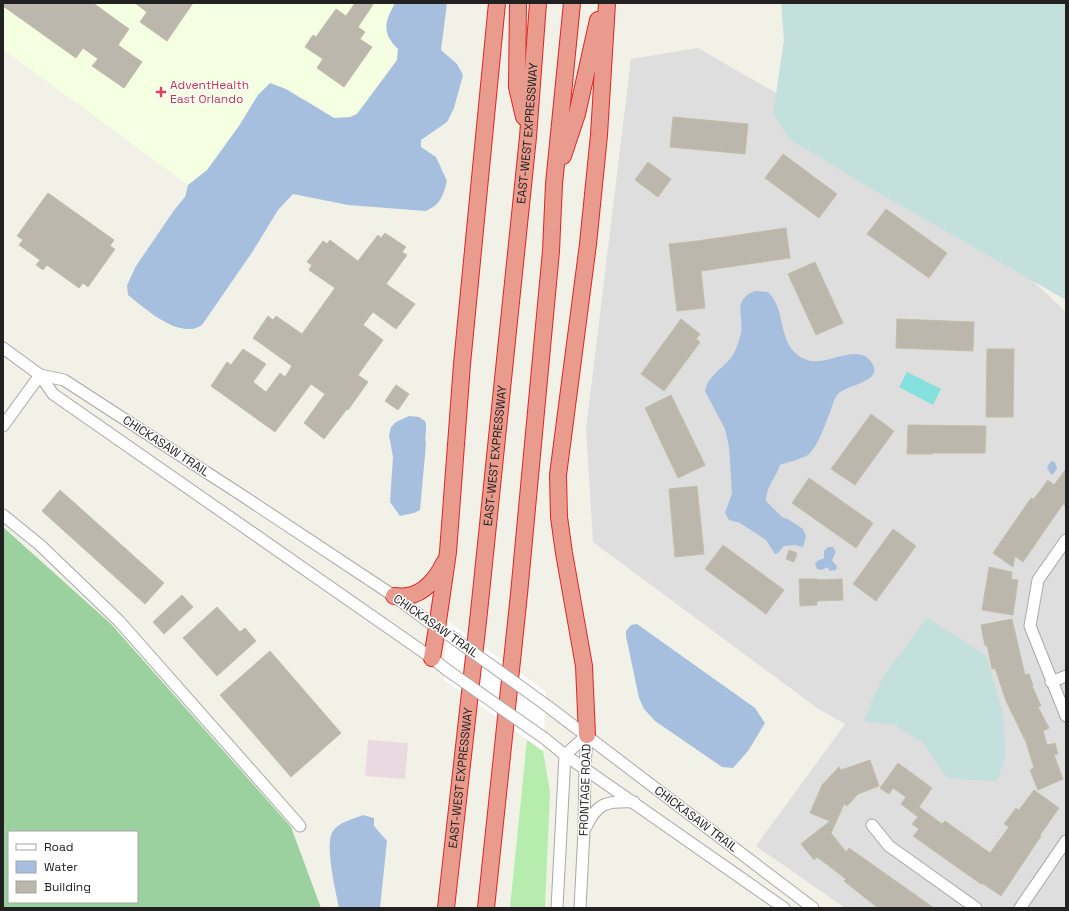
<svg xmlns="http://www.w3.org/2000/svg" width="1069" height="911" viewBox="0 0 1069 911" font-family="'Space Grotesk',sans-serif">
<rect width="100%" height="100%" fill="#f1f1e7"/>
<!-- residential -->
<path fill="#dfdede" d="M698 48 886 156 984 235 1066 312V908H845L756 846 845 724 817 708 593 542 586 429 631 59Z"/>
<!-- industrial -->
<path fill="#ead9e1" d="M368 740 408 743 405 779 365 776Z"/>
<!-- education -->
<path fill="#f5ffe2" d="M3 3H395L387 19 392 44 398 49 397 60 357 114 350 117 334 118 307 100 258 95 239 126 207 170 188 185 3 49Z"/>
<!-- grass -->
<path fill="#b6ecad" d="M527 740 543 751 550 792 545 908H510Z"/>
<!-- forest -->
<path fill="#9bd19e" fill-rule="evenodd" d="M3 527 111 624 291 827 321 908H3ZM9 832H137V902H9Z"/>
<!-- wetland -->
<g fill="#c4e0dc">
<path d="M781 3H1066V300L870 188 823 159 790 140 773 114 784 40Z"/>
<path d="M927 618 986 655 1003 713 1006 756 997 782 947 778 923 743 894 725 863 721 883 677Z"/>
</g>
<!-- pitch -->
<path fill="#84e1dd" d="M907 372 941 389 933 405 899 387Z"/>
<!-- water -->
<g fill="#a7bfdf">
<path d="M395 3H447L441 50 457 64 463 75 454 108 447 122 421 140V147L436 157 447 181C443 196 441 204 426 211L348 205 293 194 278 210 253 251 202 325C199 327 194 329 191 329 170 331 143 307 128 295L127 285 136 266 175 209 185 197 188 185 207 170 239 126 258 95 270 83 286 89 334 118 350 117 357 114 397 60 398 49C381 32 385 22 395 3Z"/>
<path d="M755 291 768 292C789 313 775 348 807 360 826 367 859 341 872 363 884 383 846 384 837 395 833 401 832 408 829 415 825 425 817 448 808 455 803 458 786 463 780 465 776 478 766 486 766 501L782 517 788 519 803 529 806 536 803 547 795 545 784 546 778 553 775 554 766 540 740 523 729 520 725 513 732 493 729 447 725 429 705 391C708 375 724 368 733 355 736 350 738 343 740 337 746 320 730 300 755 291Z"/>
<path d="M409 416 419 417 425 421C428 429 424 436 426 444L420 510 414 513 400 516 390 502 393 457 389 435 391 427 396 422Z"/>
<path d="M1051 461 1055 462 1057 469 1052 475 1050 473 1047 467Z"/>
<path d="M828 547H833L836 552 832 560C834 565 839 564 836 570L830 571 827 567 822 570 817 569 815 564 817 561 824 558V551Z"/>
<path d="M637 624 755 708 765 723 748 751 733 768 722 767 655 721 644 709 639 698 626 636V631L631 625Z"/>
<path d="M363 815 374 818V826L387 841 380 908H339C336 892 324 843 333 831 339 822 353 819 363 815Z"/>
</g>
<!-- pier -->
<path fill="#fff" d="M448 621 546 692 543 751 443 679Z"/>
<!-- building -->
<g fill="#bbb7ac" stroke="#c3bea9">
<path d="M3 3H93L129 29 118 45 142 62 124 88 92 66 98 59 83 48 76 58 3 6Z"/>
<path d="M135 3H193L167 41 140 22 147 12Z"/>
<path d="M355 3H374L358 27 365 32 360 39 372 47 344 87 317 68 323 59 305 47 313 35 316 37 336 9 346 16Z"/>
<path d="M673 117 748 124 745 154 670 147Z"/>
<path d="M783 154 837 194 819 218 765 178Z"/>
<path d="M648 162 671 179 658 197 635 180Z"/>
<path d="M48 193 114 240 110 246 115 249 88 287 83 283 79 288 47 265 43 270 36 265 40 260 19 245 23 240 17 236Z"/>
<path d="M886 209 947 253 929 278 867 234Z"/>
<path d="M786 228 790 258 701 271 705 308 677 311 669 244 697 241Z"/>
<path d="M385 233 406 247 402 252 407 255 386 284 415 304 396 329 373 312 363 325 383 340 358 375 368 382 348 410 347 409 324 439 304 423 325 394 311 384 275 432 211 386 227 362 231 365 243 349 266 364 253 382 266 392 280 373 285 377 292 366 253 338 268 316 273 320 276 316 302 334 335 288 309 270 312 265 307 262 323 241 327 244 330 240 358 261 378 235 381 238Z"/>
<path d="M815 262 843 323 816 335 788 274Z"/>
<path d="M681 319 700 334 696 339 700 342 664 391 641 374Z"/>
<path d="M897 319 974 322 973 351 896 348Z"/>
<path d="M987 349H1014L1013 417H986Z"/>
<path d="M396 385 409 394 398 410 385 401Z"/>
<path d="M671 395 705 465 678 478 645 408Z"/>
<path d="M871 414 894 431 855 485 831 469Z"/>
<path d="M908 425 986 426 985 453H933V454H907Z"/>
<path d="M1066 469V506L1063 504 1023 562 1015 556 1013 567 993 553 1031 498 1034 499 1048 480 1054 485Z"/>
<path d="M809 478 873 523 856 548 792 503Z"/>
<path d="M697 486 704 554 675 557 669 489Z"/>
<path d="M60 490 164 583 145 604 42 511Z"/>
<path d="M893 529 916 546 876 601 853 584Z"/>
<path d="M723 545 784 590 766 614 705 569Z"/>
<path d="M789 550 797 553 794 562 786 559Z"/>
<path d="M989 567 1012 572 1011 579 1018 580 1013 615 982 610Z"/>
<path d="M799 579H817V580L842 579 843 600 817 601V605L800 606Z"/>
<path d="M182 595 193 607 164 634 153 622Z"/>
<path d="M217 607 240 632 245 628 256 641 217 676 183 638Z"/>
<path d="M1012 619 1025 675 1029 674 1033 685 1032 686 1041 706 1038 707 1049 728 1043 731 1047 745 1055 743 1058 754 1054 755 1063 779 1038 790 1030 770 1034 768 1026 742 1006 701 995 668 992 669 987 645 985 646 981 625Z"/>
<path d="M270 651 341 733 291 777 220 695Z"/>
<path d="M870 760 879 786 858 794 847 806 844 804 831 833 846 852 849 848 934 908H878L844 881 846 879 817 857 814 860 801 844 830 821 810 813 822 785 839 767 841 770Z"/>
<path d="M898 763 932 788 919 807 942 824 945 821 990 853 1009 827 1004 824 1016 808 1019 810 1034 790 1059 808 1040 835 1041 836 1001 896 982 883 981 884 961 870 913 836 919 829 912 824 918 817 901 804 906 797 893 788 889 794 880 788Z"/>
</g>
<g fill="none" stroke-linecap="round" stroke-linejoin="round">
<!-- minor casing -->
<g stroke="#a8a8a8" stroke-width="13">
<g id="minor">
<path d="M3 348 40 375 53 394 432 658 447 670"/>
<path d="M40 375 64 380 243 496 394 596 441 631"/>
<path d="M3 426 40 375"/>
<path d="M3 515 40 545 119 621 300 826"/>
<path d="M1066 540 1038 580 1030 626 1066 716"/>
<path d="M1051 682 1066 676"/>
<path d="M546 705 813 908"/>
<path d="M544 738 565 755 784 908"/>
<path d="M872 825 889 846 976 908"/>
<path d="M586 827C597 802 608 801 634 802"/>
<path d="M557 908 565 755 587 735"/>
<path d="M580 908 584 831 585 767 587 735"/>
<path d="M1020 908 1066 841"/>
</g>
</g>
<!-- highway casing -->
<g stroke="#df2424" stroke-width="18">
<g id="highway">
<path d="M518 3 517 87 524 117"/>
<path d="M563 156 577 114 598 20"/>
<path d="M394 596C398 596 403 597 407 596 424 594 437 578 444 563"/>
<path d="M432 658 437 628 448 552 462 364 497 3"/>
<path d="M587 735 584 666 564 553 559 517 558 475 588 244 599 135 607 3"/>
<path id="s1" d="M446 908 479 612 528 137 538 3"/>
<path d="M486 908 519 594 551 251 554 184 572 3"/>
</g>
</g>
<!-- minor -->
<use href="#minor" stroke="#fff" stroke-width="11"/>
<!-- highway -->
<use href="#highway" stroke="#e99c8e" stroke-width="16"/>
<!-- minor-bridge casing -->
<g stroke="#a8a8a8" stroke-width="13" stroke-linecap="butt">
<g id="minor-bridge">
<path d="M449 635 546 705"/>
<path d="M447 670 544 738"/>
</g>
</g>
<!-- minor-bridge -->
<use href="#minor-bridge" stroke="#fff" stroke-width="11"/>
</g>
<!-- markers -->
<path fill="#e0444e" stroke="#fff" stroke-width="1.5" d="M159 86h4v4h4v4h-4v4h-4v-4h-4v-4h4z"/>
<g text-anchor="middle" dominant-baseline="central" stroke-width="3" stroke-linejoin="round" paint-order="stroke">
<!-- health labels -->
<g font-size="12" fill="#be3a42" stroke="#fff" text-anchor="start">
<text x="170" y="85">AdventHealth<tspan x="170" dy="14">East Orlando</tspan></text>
</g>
<!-- street labels -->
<g font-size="12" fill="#212121" stroke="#fff">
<text stroke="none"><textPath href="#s1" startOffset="779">EAST-WEST EXPRESSWAY</textPath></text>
<text transform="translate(166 446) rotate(33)">CHICKASAW TRAIL</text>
<text stroke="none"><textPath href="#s1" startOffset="455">EAST-WEST EXPRESSWAY</textPath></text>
<text transform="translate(436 626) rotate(35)">CHICKASAW TRAIL</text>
<text stroke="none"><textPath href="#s1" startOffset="131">EAST-WEST EXPRESSWAY</textPath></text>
<text transform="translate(585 790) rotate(-88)">FRONTAGE ROAD</text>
<text transform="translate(696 819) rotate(37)">CHICKASAW TRAIL</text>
</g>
</g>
<!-- border -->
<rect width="1069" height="911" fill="none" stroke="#212121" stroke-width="8"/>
<!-- legend -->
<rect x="8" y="831" width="130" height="72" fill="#ffffff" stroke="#a6a6a6"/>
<rect x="16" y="844" width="20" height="6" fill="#ffffff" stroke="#a6a6a6"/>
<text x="44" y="851" font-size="12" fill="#212121">Road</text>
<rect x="16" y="861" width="20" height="12" fill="#a7bfdf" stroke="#a6a6a6"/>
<text x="44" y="871" font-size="12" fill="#212121">Water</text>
<rect x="16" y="881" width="20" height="12" fill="#bbb7ac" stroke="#a6a6a6"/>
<text x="44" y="891" font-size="12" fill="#212121">Building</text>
</svg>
